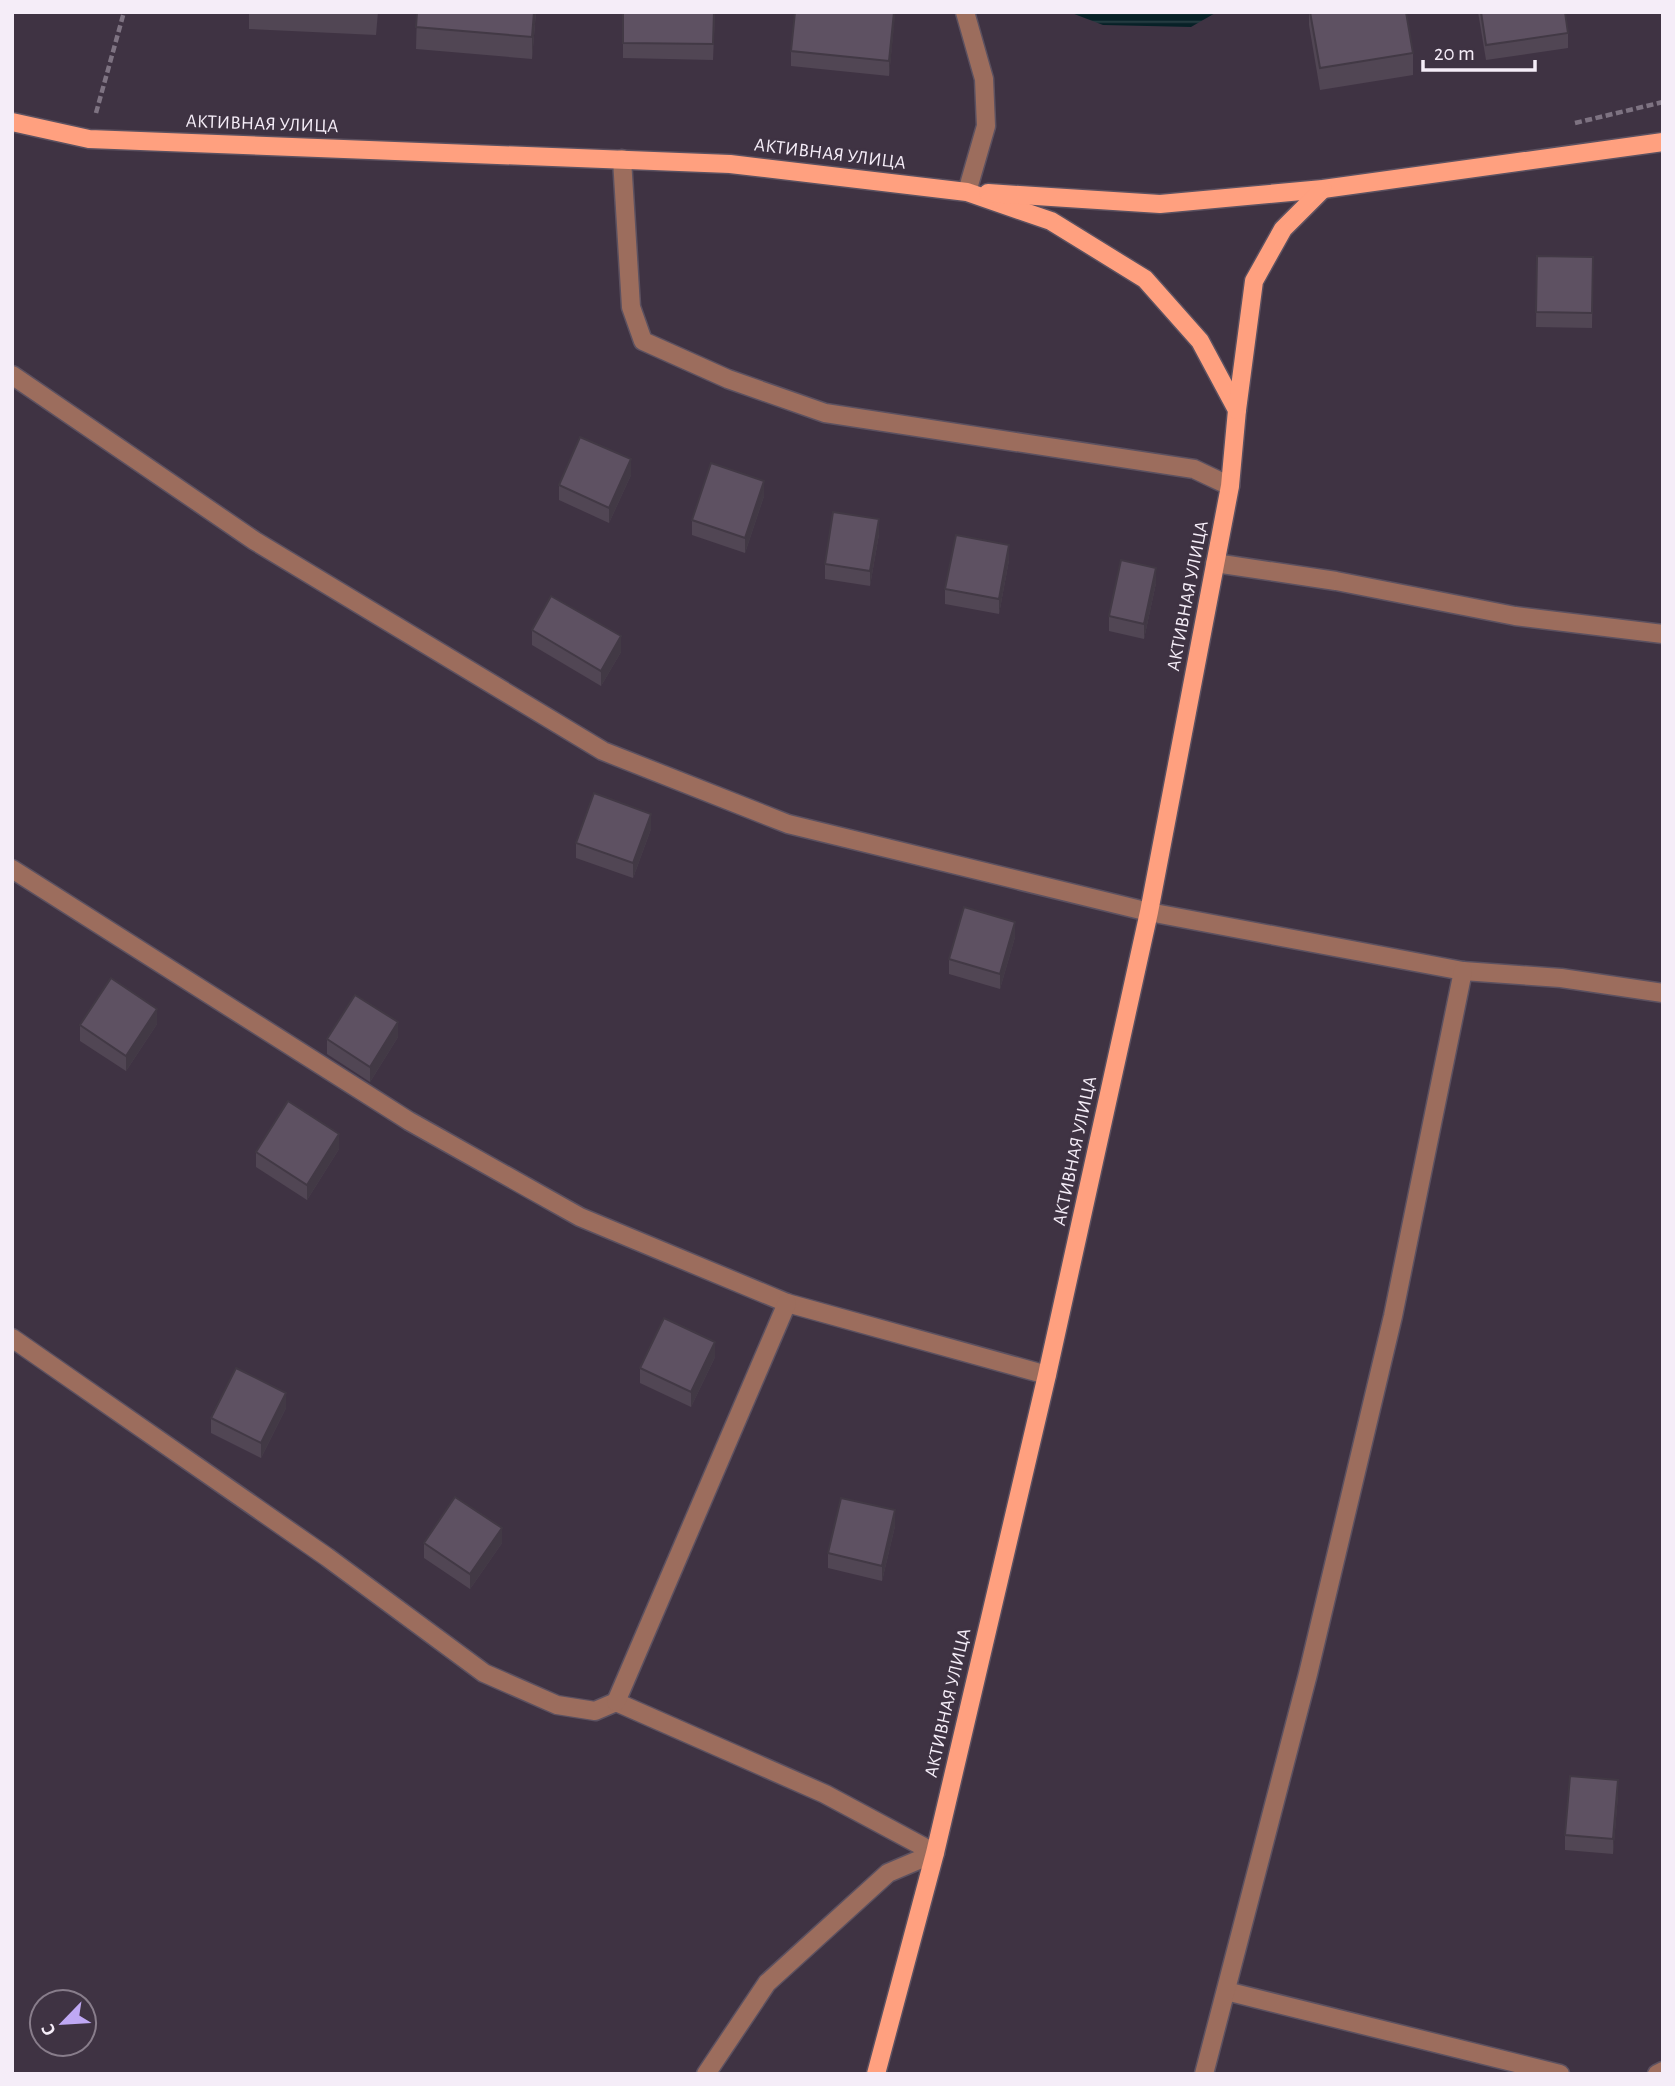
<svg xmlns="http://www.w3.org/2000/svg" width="1675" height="2086" viewBox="0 0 1675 2086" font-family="'Alegreya Sans',sans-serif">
<defs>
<pattern id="water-rules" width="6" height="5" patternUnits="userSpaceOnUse" patternTransform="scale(1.75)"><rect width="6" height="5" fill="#072127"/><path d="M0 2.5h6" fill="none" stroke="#2c4247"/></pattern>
</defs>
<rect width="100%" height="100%" fill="#3f3343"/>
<!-- water -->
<path fill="url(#water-rules)" d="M1069 12H1217L1191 27 1103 25Z"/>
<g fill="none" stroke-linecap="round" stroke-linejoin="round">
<!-- minor casing -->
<g stroke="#5c5160" stroke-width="21">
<g id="minor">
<path d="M965 12 984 79 986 126 967 192"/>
<path d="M622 159 631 307 643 341 728 379 825 413 1194 469 1230 486"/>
<path d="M12 375 255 541 603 751 788 824 1149 912 1463 971 1561 978 1663 993"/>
<path d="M1215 563 1336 581 1515 616 1663 634"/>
<path d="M12 869 409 1121 580 1217 787 1303 1047 1375"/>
<path d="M12 1338 327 1557 484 1673 557 1705 595 1711 616 1702 825 1794 935 1853"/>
<path d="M616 1702 787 1303"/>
<path d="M1226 1991 1560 2074"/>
<path d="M706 2074 767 1983 888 1873 935 1853"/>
<path d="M1204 2074 1308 1674 1393 1316 1463 971"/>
<path d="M1657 2074 1663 2071"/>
</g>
</g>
<!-- major casing -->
<g stroke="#5c5160" stroke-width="21">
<g id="major">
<path d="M12 122 89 139 730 164 967 192 1051 221 1145 279 1200 341 1237 410 1230 486 1149 912 1047 1375 935 1853 876 2074"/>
<path d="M988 193 1160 204 1323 189 1663 142"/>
<path d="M1237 410 1254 281 1283 229 1323 189"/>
</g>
</g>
<!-- path -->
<g stroke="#7e7382" stroke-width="4.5" stroke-dasharray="7 3.5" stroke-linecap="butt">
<path d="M96 113 124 12"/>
<path d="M1575 123 1663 102"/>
</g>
<!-- minor -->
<use href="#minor" stroke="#9c6d5d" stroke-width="18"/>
<!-- major -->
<use href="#major" stroke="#ffa07f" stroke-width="18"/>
</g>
<!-- wall -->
<g fill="#514654">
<path d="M249 12H378L376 35 249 29Z"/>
<path d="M417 12H536L532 59 416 49Z"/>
<path d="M623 12H715L713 60 623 58Z"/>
<path d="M895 12 889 76 791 66V51Z"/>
<path d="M1309 12H1406L1413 53V75L1320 90 1309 25Z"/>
<path d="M1478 12H1565L1568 33V48L1486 60Z"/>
<path d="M1537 256 1593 257 1592 328 1536 327Z"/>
<path d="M631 475 609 523 559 500V485Z"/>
<path d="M764 496 745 553 692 535V520Z"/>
<path d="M879 534 870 586 825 579V564Z"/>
<path d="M1009 560 999 614 945 604V589Z"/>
<path d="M1156 583 1144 639 1109 631V616Z"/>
<path d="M532 630 621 652 601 686 532 645Z"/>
<path d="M651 829 633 878 576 858V843Z"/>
<path d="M1015 937 1000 989 949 974V959Z"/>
<path d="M157 1024 126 1071 80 1041V1025Z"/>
<path d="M398 1037 370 1082 327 1054V1039Z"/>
<path d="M339 1149 307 1200 256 1167V1152Z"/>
<path d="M715 1357 691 1407 640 1383V1368Z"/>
<path d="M286 1408 261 1458 211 1433V1418Z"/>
<path d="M895 1526 882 1581 828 1568V1553Z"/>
<path d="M424 1543H502L470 1589 424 1558Z"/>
<path d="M1618 1795 1613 1854 1565 1850V1835Z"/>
</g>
<!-- shaded-wall -->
<g fill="#423945">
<path d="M534 12H536L532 59V37Z"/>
<path d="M894 12H895V17L889 76V61Z"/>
<path d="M631 459V475L609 523V508Z"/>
<path d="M764 481V496L745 553V538Z"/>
<path d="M879 519V534L870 586V571Z"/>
<path d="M1009 545V560L999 614V599Z"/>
<path d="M1156 568V583L1144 639V624Z"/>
<path d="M621 636V652L601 686V671Z"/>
<path d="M651 814V829L633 878V863Z"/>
<path d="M1015 922V937L1000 989V974Z"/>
<path d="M157 1009V1024L126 1071V1056Z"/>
<path d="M398 1022V1037L370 1082V1067Z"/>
<path d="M339 1134V1149L307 1200V1185Z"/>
<path d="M715 1342V1357L691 1407V1392Z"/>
<path d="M286 1393V1408L261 1458V1443Z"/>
<path d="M895 1510V1526L882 1581V1566Z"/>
<path d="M502 1528V1543L470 1589V1574Z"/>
<path d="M1618 1780V1795L1613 1854V1839Z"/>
</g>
<!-- building -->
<g fill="#5e5162" stroke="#423945" stroke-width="2">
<path d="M417 12H534L532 37 416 27Z"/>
<path d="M623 12H714L713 44 623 43Z"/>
<path d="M795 12H894L889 61 791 51Z"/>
<path d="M1310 12H1406L1413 53 1320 68Z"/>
<path d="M1481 12H1565L1568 33 1486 45Z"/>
<path d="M1537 256 1593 257 1592 313 1536 312Z"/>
<path d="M580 437 631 459 609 508 559 485Z"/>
<path d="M711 463 764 481 745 538 692 520Z"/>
<path d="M833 512 879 519 870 571 825 564Z"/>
<path d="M956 535 1009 545 999 599 945 589Z"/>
<path d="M1121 560 1156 568 1144 624 1109 616Z"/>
<path d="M551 596 621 636 601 671 532 630Z"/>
<path d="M594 793 651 814 633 863 576 843Z"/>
<path d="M964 907 1015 922 1000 974 949 959Z"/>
<path d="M111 978 157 1009 126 1056 80 1025Z"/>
<path d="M355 995 398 1022 370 1067 327 1039Z"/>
<path d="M288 1101 339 1134 307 1185 256 1152Z"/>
<path d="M664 1318 715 1342 691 1392 640 1368Z"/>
<path d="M236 1368 286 1393 261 1443 211 1418Z"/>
<path d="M455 1497 502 1528 470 1574 424 1543Z"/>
<path d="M841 1498 895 1510 882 1566 828 1553Z"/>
<path d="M1570 1776 1618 1780 1613 1839 1565 1835Z"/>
</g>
<g text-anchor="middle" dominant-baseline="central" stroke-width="5" stroke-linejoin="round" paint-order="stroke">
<!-- street labels -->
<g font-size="19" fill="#f5edf8" stroke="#3f3343">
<text transform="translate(262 124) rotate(2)">АКТИВНАЯ УЛИЦА</text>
<text transform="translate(830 154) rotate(7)">АКТИВНАЯ УЛИЦА</text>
<text transform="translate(1188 596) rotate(-79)">АКТИВНАЯ УЛИЦА</text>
<text transform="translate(1075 1151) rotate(-78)">АКТИВНАЯ УЛИЦА</text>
<text transform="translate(948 1703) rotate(-77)">АКТИВНАЯ УЛИЦА</text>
</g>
</g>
<!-- border -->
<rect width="1675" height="2086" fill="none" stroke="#f5edf8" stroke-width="28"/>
<!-- north arrow -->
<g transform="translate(63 2023) rotate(245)"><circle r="33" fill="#3f3343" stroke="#887d8b" stroke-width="2"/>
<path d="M0-5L12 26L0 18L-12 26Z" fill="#bfa8f4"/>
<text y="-10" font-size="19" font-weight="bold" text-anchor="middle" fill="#f5edf8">С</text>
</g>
<!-- scale -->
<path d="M1423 60v10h112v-10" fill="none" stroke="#f5edf8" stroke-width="3.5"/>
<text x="1434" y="60" font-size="21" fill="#f5edf8" stroke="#3f3343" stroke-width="5" paint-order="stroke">20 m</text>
</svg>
